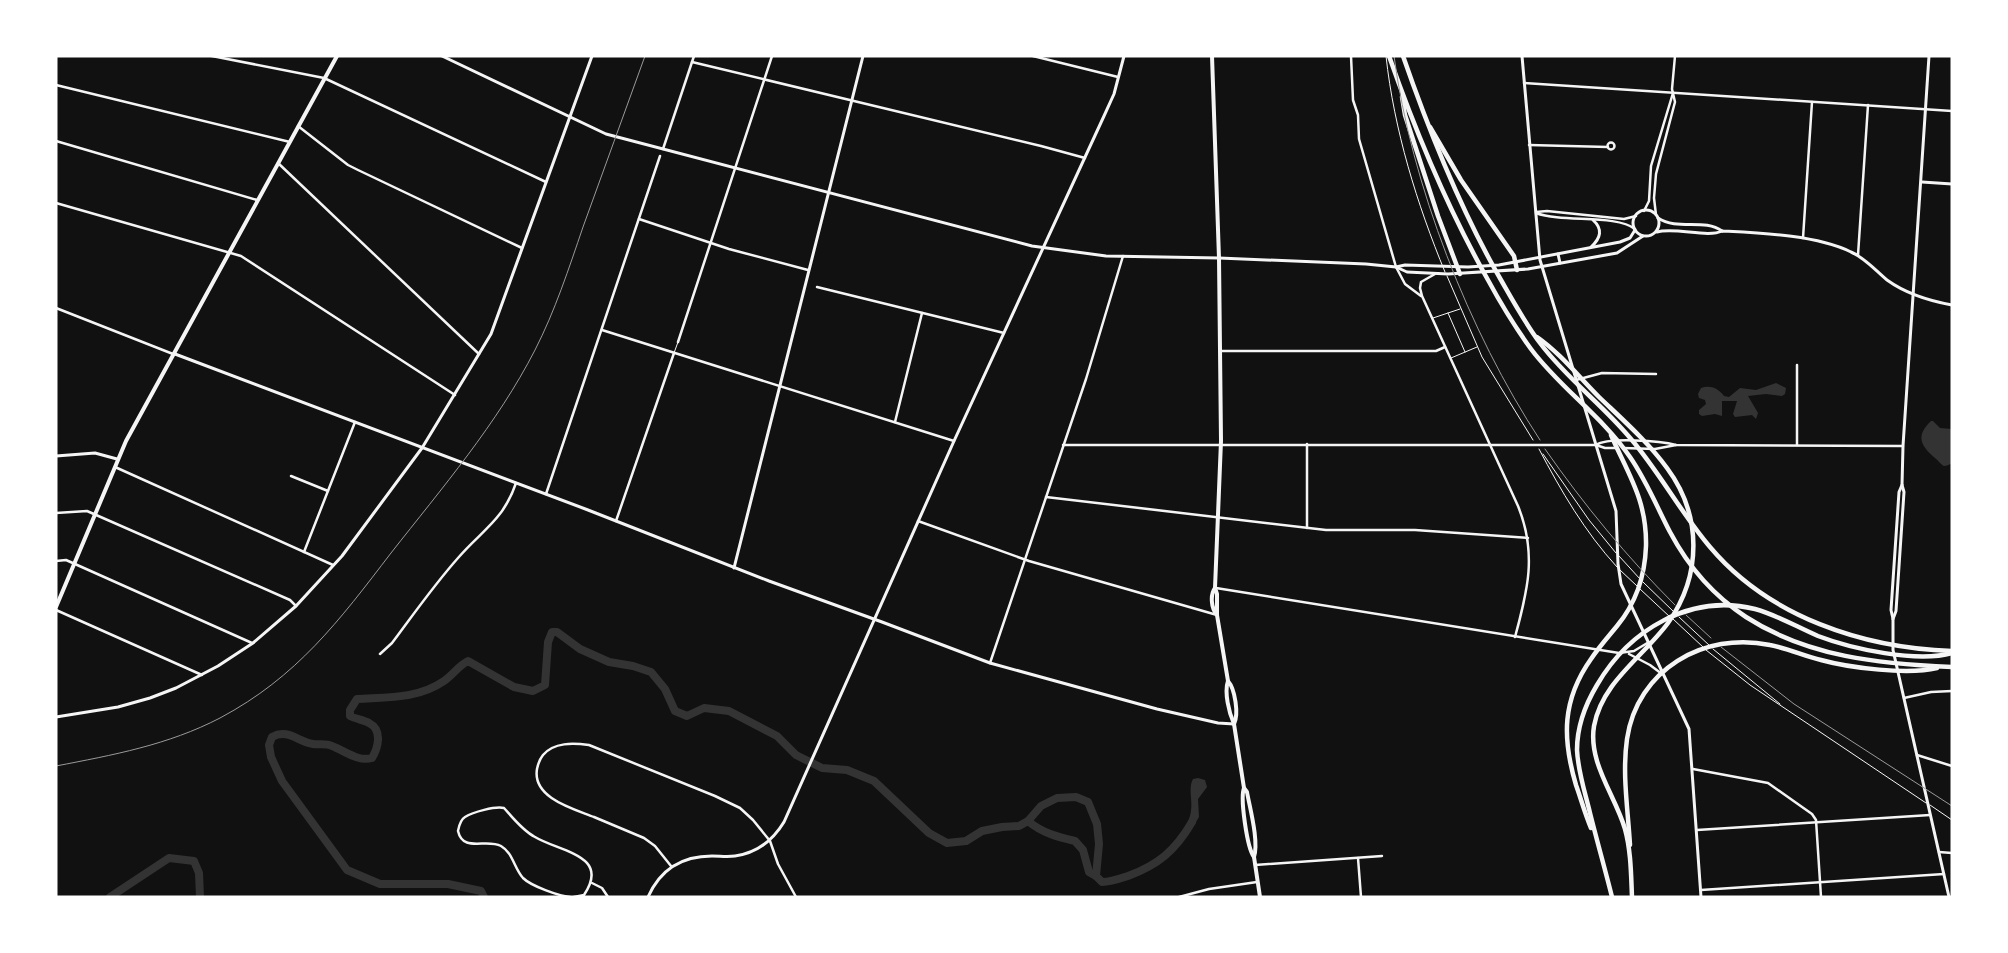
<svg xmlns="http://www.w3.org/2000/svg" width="2008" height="953" viewBox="0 0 2008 953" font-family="Karla,sans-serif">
<rect width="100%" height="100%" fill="#111"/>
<!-- water -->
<g fill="#333">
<path d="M1776 383 1786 388 1785 394 1782 396 1766 394 1748 396 1758 413 1756 419 1752 415 1735 417 1733 414 1737 401H1722V416L1715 414 1702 416 1699 414V410L1706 404 1705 400 1699 398 1698 394 1701 388C1710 385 1718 388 1724 396L1729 397 1740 388 1756 390Z"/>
<path d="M1931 421H1933L1940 428 1952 429V463C1950 464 1947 466 1944 466 1941 465 1938 460 1935 458 1921 446 1915 436 1931 421Z"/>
<path d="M1198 778 1205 780 1207 787 1198 799 1199 817 1190 832 1185 827C1198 807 1186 792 1193 779Z"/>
</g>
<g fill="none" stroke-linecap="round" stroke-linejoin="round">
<!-- river -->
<g stroke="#333" stroke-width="8">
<path d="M1028 821C1042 833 1058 837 1075 841L1083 850 1089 872 1096 876"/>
<path d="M110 897 169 858 194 861 199 873 200 897"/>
<path d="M484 897 481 891 448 884H380L347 870 282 781 271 757 269 745 272 737C288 728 298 742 313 744 319 745 326 743 332 746 345 751 358 762 372 758 378 748 383 730 369 723 364 720 356 719 350 716V710L357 699C387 697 418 699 444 681 453 675 458 666 468 661L514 687 533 691 545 685 548 642 552 632H557L580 649 609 662 633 666 651 672 665 689 675 711 687 716 704 708 729 711 777 736 796 755 822 768 847 770 874 781 929 833 947 843 966 841 982 831 1002 827 1019 826 1028 821 1041 806 1057 798 1076 797 1088 802 1097 824 1099 844 1096 876 1102 882C1111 882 1119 879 1128 876 1158 865 1175 851 1192 822"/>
</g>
<!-- service -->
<g stroke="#f5f5f5" stroke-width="1">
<path d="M1386 56C1394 130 1417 204 1445 272"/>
<path d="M1447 276 1482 357 1533 440"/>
<path d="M1448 313 1465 352"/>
<path d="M1433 318 1460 309"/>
<path d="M674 353 678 342"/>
<path d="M1451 358 1477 347"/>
<path d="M1539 449C1561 491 1585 532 1617 567"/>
<path d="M1543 454 1589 520 1616 553"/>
<path d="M1619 556 1640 579"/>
<path d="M1620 570 1637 586"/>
<path d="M1643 582 1674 612"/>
<path d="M1640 589 1670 617"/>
<path d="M1679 617 1710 646"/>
<path d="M1673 619 1703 647"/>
<path d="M1713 649 1780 704"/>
<path d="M1706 650 1750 685 1926 803"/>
<path d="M1930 805 1952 820"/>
</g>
<!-- minor -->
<g stroke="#f5f5f5" stroke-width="2.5">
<path d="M212 56 324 78 546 182"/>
<path d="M1033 56 1118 77"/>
<path d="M1351 56 1353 100 1358 115 1359 139 1396 267 1405 284 1421 296"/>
<path d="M692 62 1041 146 1085 158"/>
<path d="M1524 83 1952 111"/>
<path d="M56 85 290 142"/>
<path d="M298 126 348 165 358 170 522 248"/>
<path d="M56 141 257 200"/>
<circle cx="1611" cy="146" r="3.5"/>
<path d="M1529 145 1608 147"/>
<path d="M663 149 694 56"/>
<path d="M278 163 479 354"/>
<path d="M56 203 241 256 455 395"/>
<path d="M1644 211 1649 201 1651 166 1673 93"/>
<path d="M1536 212 1547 211 1624 219 1636 216"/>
<path d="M1536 213C1562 223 1616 214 1635 229"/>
<path d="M1656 215 1654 198 1656 174 1675 102 1672 89 1675 56"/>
<path d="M639 219 729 249 808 270"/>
<path d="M1803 238 1812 102"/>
<path d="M1858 255 1868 105"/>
<path d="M1435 274 1421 282 1420 288 1422 296 1518 506C1537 553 1528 590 1515 637"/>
<path d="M817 287 1004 333"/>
<path d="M56 308 173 354"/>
<path d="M602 330 954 441"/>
<path d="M678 342 772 56"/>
<path d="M1221 351H1436L1445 347"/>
<path d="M1576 380 1602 373 1656 374"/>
<path d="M895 422 922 313"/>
<path d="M1307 444V528"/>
<path d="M1063 445H1596L1605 448H1617"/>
<path d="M1596 445C1608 437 1661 441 1676 445L1903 446"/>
<path d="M1797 445V365"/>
<path d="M1623 448 1655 449 1676 445"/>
<path d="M115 467 333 565"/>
<path d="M291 476 328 491"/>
<path d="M546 494 660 156"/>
<path d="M1046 497 1326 530H1415L1528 538"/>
<path d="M56 513 87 511 290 600 296 606"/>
<path d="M616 521 674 353"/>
<path d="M918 521 1029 561 1217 615"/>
<path d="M304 552 355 422"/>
<path d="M56 561 66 560 252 643"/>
<path d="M1216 588 1619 653 1634 651 1649 642"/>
<path d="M56 610 202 675"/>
<path d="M380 654 392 643C413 615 434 585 458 558 482 530 503 521 516 483"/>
<path d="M1629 654 1650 665 1662 674"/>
<path d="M990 663 1086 379 1123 256"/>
<path d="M1904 698 1931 692 1952 691"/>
<path d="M1917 755 1952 766"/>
<path d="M1693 769 1768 783 1812 814 1816 820 1821 897"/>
<path d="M1697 830 1930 815"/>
<path d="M1939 852 1952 853"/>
<path d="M1358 858 1361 897"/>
<path d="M1255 865 1382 856"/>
<path d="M671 866 655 846 644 838C627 831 611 824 594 817 574 809 532 798 537 769 538 764 539 760 543 755 554 742 573 743 589 745L715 796 740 808 753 820 770 841 778 864 796 897"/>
<path d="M592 883 602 888 608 897"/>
<path d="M1701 890 1944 874"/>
<path d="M570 897C559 896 531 886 523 878 514 868 513 853 501 846 486 838 463 853 458 831 459 826 460 820 465 817 473 812 495 806 504 808 513 818 523 831 535 837 560 852 611 855 584 895L574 897"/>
<path d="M1179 897 1209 889 1257 882"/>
</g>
<!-- tertiary -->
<g stroke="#f5f5f5" stroke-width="3">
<path d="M1922 182 1952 184"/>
<path d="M734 568 863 56"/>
</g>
<!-- secondary -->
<g stroke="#f5f5f5" stroke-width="3">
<path d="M442 56 606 134 1032 246 1106 256 1219 258 1366 264 1396 267 1405 265 1468 267 1499 265 1620 242 1630 238 1635 230"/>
<path d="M1522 56 1540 260 1616 511 1618 564 1621 584 1689 729 1701 897"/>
<circle cx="1646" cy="223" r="13"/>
<path d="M1658 218C1678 231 1704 218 1722 231"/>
<path d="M1657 232C1675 227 1708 238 1722 231 1760 233 1816 235 1851 252 1865 258 1875 270 1887 280 1905 293 1930 301 1952 305"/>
<path d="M1591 247C1601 238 1603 229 1593 220"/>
<path d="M1558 254 1560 263"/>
<path d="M1396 267 1407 272 1448 274 1528 269 1617 253 1643 236"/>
<path d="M175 354 588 510 769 581 882 622 990 663 1157 709 1218 723 1234 724"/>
<path d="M56 456 95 453 117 459"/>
<path d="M1902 485 1899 492 1891 610 1893 619V650L1949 897"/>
<path d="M1893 619 1896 611 1904 492 1902 485 1903 446 1929 56"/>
<path d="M56 717 118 707 150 698 176 688 218 666 253 643 296 606 342 556 422 448 491 334 592 56"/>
<path d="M648 897C660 870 682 856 712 856 720 856 727 857 735 856 757 853 773 840 784 822L954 441 1104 116 1114 94 1124 56"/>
</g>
<!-- primary -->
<g stroke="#f5f5f5" stroke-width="4">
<path d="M1212 56 1219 258 1221 441 1215 588C1210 595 1211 608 1217 615"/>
<path d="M1215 588 1217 594V615L1228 681C1224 692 1229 713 1234 724L1244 788C1240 798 1247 848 1254 857L1260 897"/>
<path d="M1228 681C1235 689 1239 714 1234 724"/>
<path d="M1244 788 1247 792C1250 809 1259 841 1254 857"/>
</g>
<!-- trunk -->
<path stroke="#f5f5f5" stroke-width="4" d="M56 607 126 441 337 56"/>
<!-- motorway -->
<g stroke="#f5f5f5" stroke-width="4.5">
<path d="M1389 56C1416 133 1448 209 1488 280 1501 304 1515 327 1531 349 1560 388 1602 416 1630 457 1646 480 1657 507 1670 532 1688 566 1714 596 1746 617 1808 657 1880 664 1952 667"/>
<path d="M1403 56C1430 134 1460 209 1501 280 1513 301 1525 323 1540 343 1566 378 1603 405 1631 439 1660 473 1681 513 1710 547 1769 617 1863 648 1952 651"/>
<path d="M1402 97 1405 115 1438 216 1460 274"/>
<path d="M1430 127 1461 180 1514 256 1517 270"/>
<path d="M1537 337C1560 353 1579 377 1599 397 1623 420 1648 442 1667 468 1702 515 1702 575 1668 623 1643 657 1602 682 1594 726 1588 763 1615 795 1625 829 1631 851 1631 874 1632 897"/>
<path d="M1591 828C1585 814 1581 799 1576 785 1562 738 1562 700 1591 659 1599 647 1608 637 1617 626 1636 603 1645 575 1646 546 1647 500 1628 474 1611 435"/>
<path d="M1630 845C1628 810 1622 774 1627 739 1637 670 1704 631 1770 645 1787 648 1804 656 1821 660 1850 668 1908 675 1937 668"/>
<path d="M1612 897C1605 869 1597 841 1590 813 1585 792 1578 772 1577 750 1577 727 1585 705 1597 685 1629 630 1690 593 1755 609 1777 615 1797 627 1818 636 1852 649 1917 663 1952 653"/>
</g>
<!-- rail -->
<g stroke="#9a9a9a" stroke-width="1">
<path d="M1394 56C1411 184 1469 332 1540 440"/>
<path d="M1545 449C1584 505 1627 557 1675 605"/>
<path d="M1686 615 1711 638"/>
<path d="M1721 647 1794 704 1952 806"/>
<path d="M56 766C113 755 168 745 220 718 297 677 339 621 391 553 442 488 497 424 535 350 555 311 569 268 583 227 604 170 624 113 645 56"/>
</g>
</g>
<!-- border -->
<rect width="2008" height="953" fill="none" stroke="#ffffff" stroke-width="115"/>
</svg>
